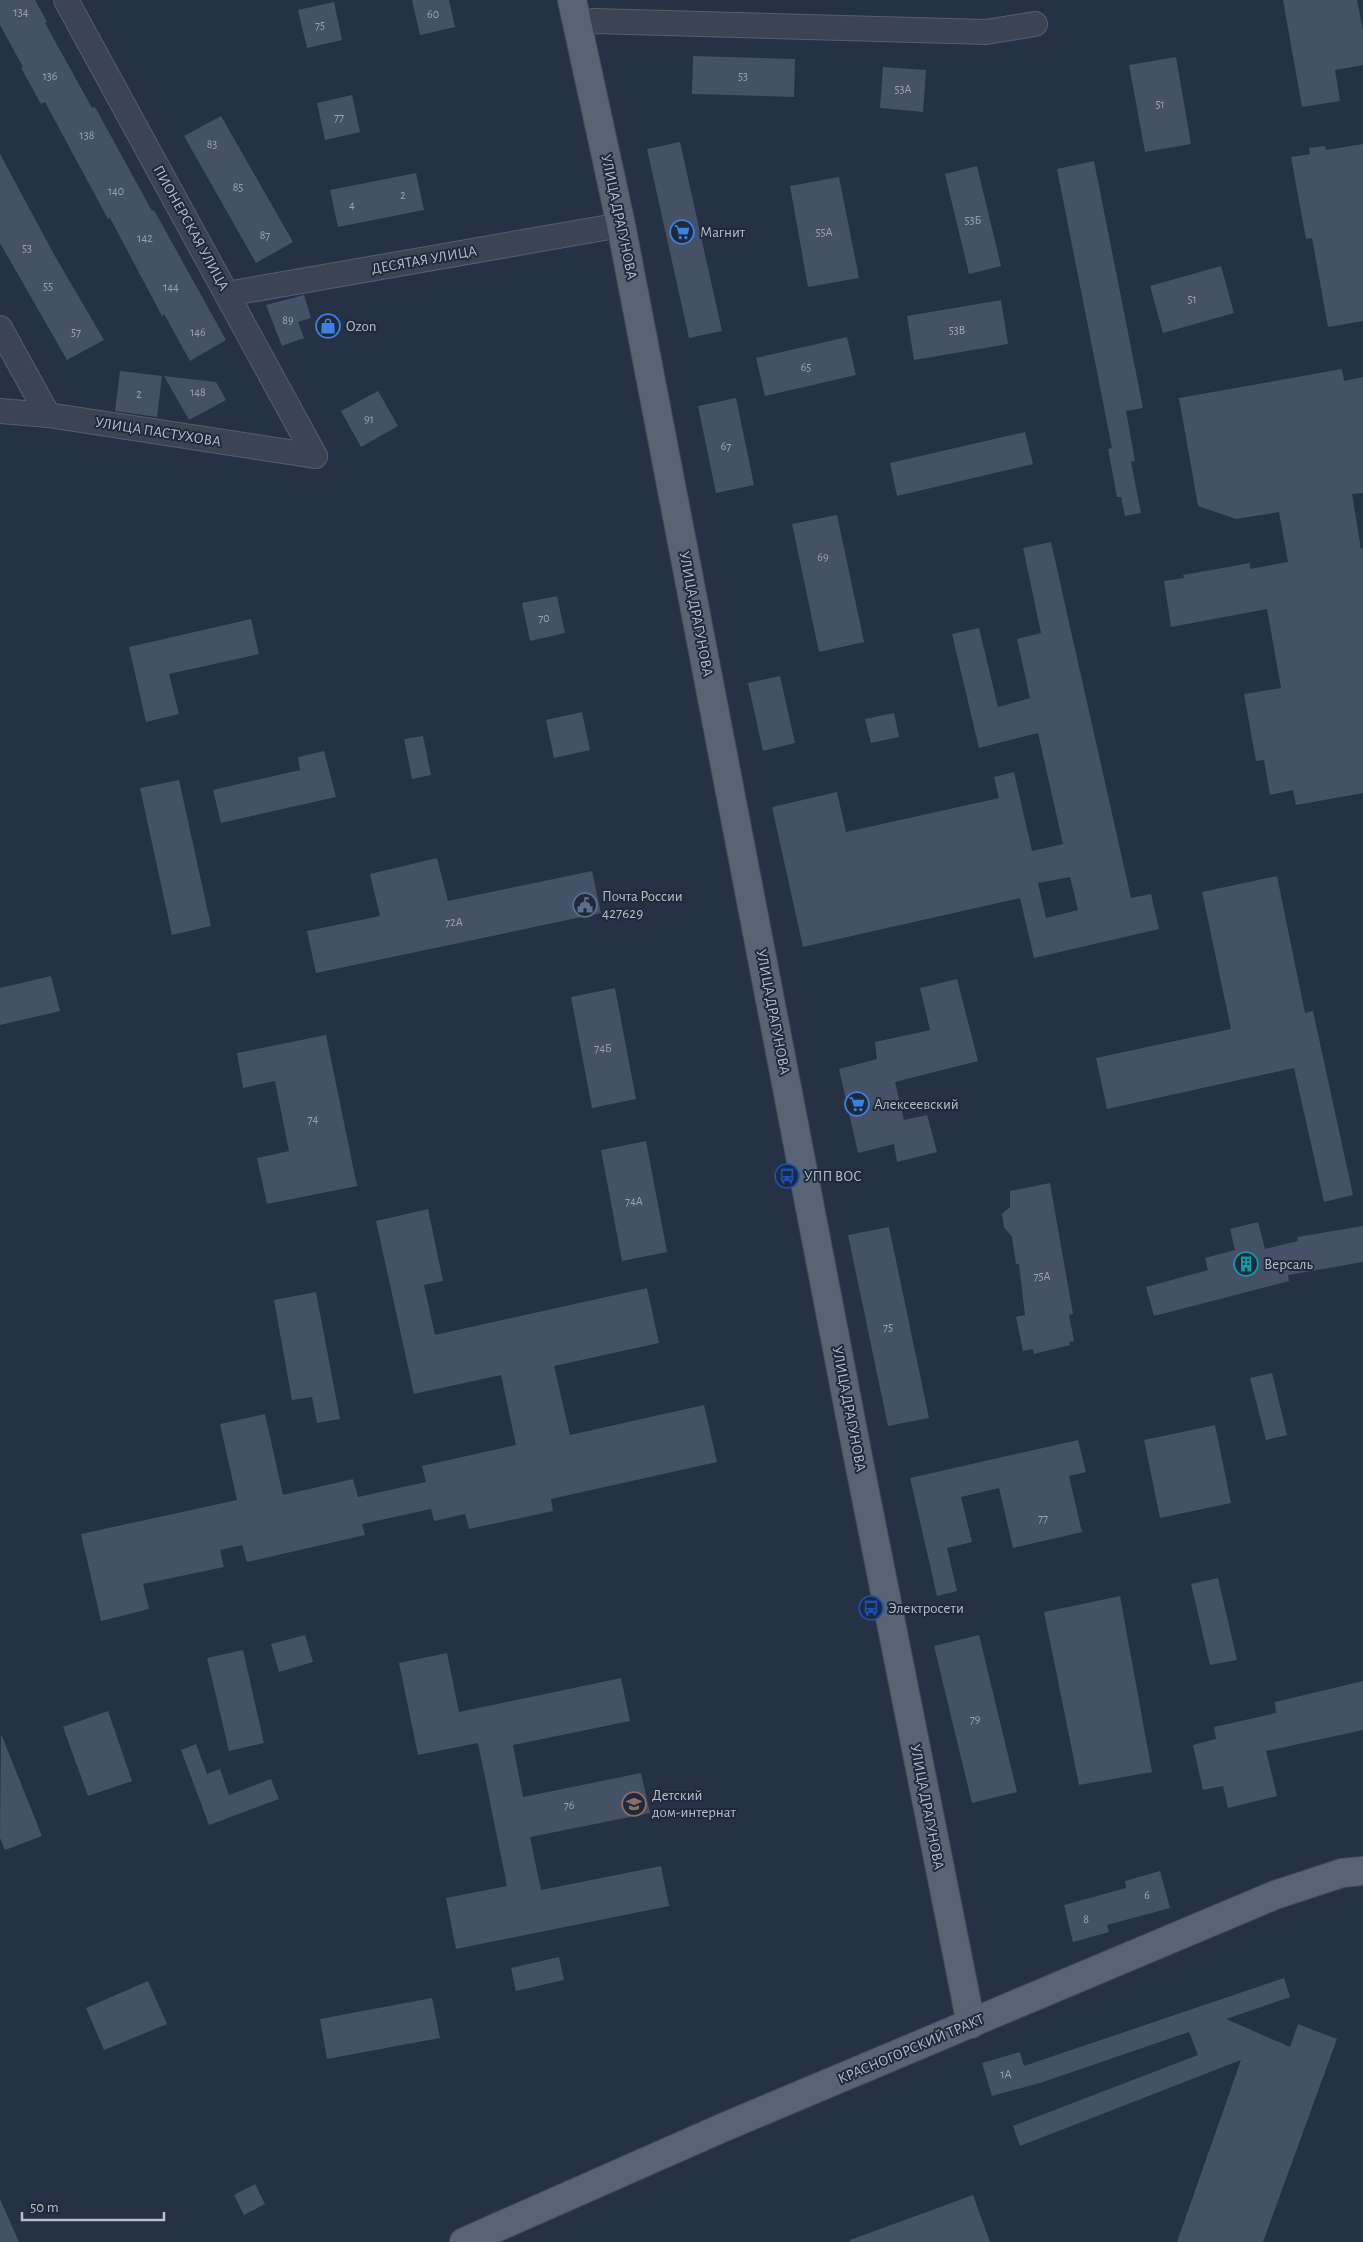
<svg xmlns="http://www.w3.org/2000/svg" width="1363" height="2242" viewBox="0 0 1363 2242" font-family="'Alegreya Sans',sans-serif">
<rect width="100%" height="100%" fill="#253145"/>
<!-- building -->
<g fill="#445167" fill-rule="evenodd">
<path d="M0 0H35L47 22 45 23 92 108 95 107 152 211 154 210 226 340 190 361 164 314 162 316 110 218 108 219 45 102 41 104 21 68 23 67 0 25Z"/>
<path d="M412 0H449L455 27 420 35Z"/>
<path d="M1283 0H1357L1363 31V65L1335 70 1340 101 1302 107Z"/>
<path d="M334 2 342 40 307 48 298 10Z"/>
<path d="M693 56 795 59 794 97 692 94Z"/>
<path d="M1176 57 1191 144 1145 152 1129 65Z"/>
<path d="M883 67 926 70 923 112 880 108Z"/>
<path d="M352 95 360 132 325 140 317 103Z"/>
<path d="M221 116 293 242 256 263 184 136Z"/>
<path d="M680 142 722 331 689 338 647 149Z"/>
<path d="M1363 144V321L1328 327 1312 238 1306 239 1291 157 1310 154 1309 148 1325 146 1326 150Z"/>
<path d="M0 154 56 258 104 340 67 360 0 243Z"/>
<path d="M1094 161 1143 408 1126 411 1135 461 1131 462 1141 513 1125 516 1121 497H1117L1108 449 1112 448 1057 169Z"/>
<path d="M977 166 1001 266 969 274 945 174Z"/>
<path d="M416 173 424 210 338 227 330 190Z"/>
<path d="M839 177 859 278 808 287 790 186Z"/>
<path d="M1221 266 1234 313 1163 333 1150 286Z"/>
<path d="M304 295 311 318 298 322 304 338 282 346 266 305Z"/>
<path d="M1001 300 1008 344 914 360 907 316Z"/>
<path d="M847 337 856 375 765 396 756 358Z"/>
<path d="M1342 369 1344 381 1363 377V493L1352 494 1361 549 1363 548V793L1296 805 1293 790 1270 795 1264 760 1256 761 1244 694 1281 688 1267 609 1171 627 1164 581 1184 578 1183 575 1250 563V569L1288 562 1279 512 1236 519 1198 506 1179 398Z"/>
<path d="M120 371 162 376 157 417 115 411Z"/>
<path d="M164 376 216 382 226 400 189 420Z"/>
<path d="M378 391 398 426 361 447 341 411Z"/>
<path d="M736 398 754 485 716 493 698 406Z"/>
<path d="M1025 432 1033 464 897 496 890 463Z"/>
<path d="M837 515 864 642 819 652 792 524Z"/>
<path d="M1051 542 1131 898 1151 894 1159 929 1034 958 1020 898 803 947 772 807 837 792 846 832 999 798 994 777 1014 772 1032 851 1063 844 1038 733 979 748 952 634 979 628 998 707 1030 698 1017 639 1041 633 1023 548ZM1070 877 1078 910 1046 918 1038 883Z"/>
<path d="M557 596 565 633 530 641 522 603Z"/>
<path d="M251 619 259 654 169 674 179 714 146 722 129 647Z"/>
<path d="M780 676 795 743 763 751 748 683Z"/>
<path d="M582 712 590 750 554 758 546 720Z"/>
<path d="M894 713 899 737 871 743 865 719Z"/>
<path d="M423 736 431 775 412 779 404 739Z"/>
<path d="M324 751 336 797 221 823 213 790 300 770 298 757Z"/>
<path d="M179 780 211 926 172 935 140 788Z"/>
<path d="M437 858 448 901 592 871 601 913 316 973 307 931 380 916 370 874Z"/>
<path d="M1277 876 1305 1013 1313 1011 1353 1195 1324 1202 1294 1068 1107 1109 1096 1058 1231 1029 1202 892Z"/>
<path d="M51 976 60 1011 0 1025V988Z"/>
<path d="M957 979 978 1061 895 1082 904 1120 927 1115 937 1152 897 1162 894 1144 858 1153 839 1069 877 1059 875 1042 930 1030 920 988Z"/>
<path d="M615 988 636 1099 592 1108 571 997Z"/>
<path d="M326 1035 357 1186 267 1204 257 1158 289 1151 275 1081 243 1088 237 1053Z"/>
<path d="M646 1141 667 1252 622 1261 601 1150Z"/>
<path d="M1050 1183 1073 1314 1069 1315 1074 1341 1069 1342 1070 1345 1034 1354 1033 1349 1023 1351 1016 1317 1025 1315 1019 1264H1016L1012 1237 1004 1227 1002 1214 1010 1207V1191Z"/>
<path d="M428 1209 443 1281 424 1285 435 1335 647 1288 659 1343 554 1366 570 1435 704 1405 717 1462 551 1499 553 1511 469 1529 465 1514 434 1521 431 1509 362 1524 365 1535 247 1562 242 1545 220 1550 224 1567 143 1584 149 1609 101 1621 81 1534 237 1500 220 1424 265 1414 283 1495 353 1479 358 1497 426 1482 422 1466 516 1445 501 1375 414 1394 376 1221Z"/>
<path d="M1258 1222 1265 1249 1298 1241 1297 1237 1363 1226V1262L1288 1275 1289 1281 1154 1316 1146 1287 1208 1270 1205 1258 1235 1250 1230 1229Z"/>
<path d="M889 1227 929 1418 888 1426 848 1235Z"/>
<path d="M316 1292 340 1419 317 1423 312 1397 292 1400 274 1300Z"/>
<path d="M1272 1373 1287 1435 1266 1440 1250 1378Z"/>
<path d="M1215 1425 1231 1503 1160 1518 1144 1440Z"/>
<path d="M1078 1440 1086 1472 1069 1476 1082 1532 1013 1548 999 1488 961 1497 972 1542 947 1548 957 1591 937 1596 910 1478Z"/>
<path d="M1218 1578 1237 1660 1210 1665 1191 1584Z"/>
<path d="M1120 1596 1152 1772 1079 1785 1044 1612Z"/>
<path d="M305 1635 313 1662 279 1672 271 1644Z"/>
<path d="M979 1635 1017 1792 972 1803 934 1646Z"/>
<path d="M243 1650 264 1743 229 1751 207 1658Z"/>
<path d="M447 1653 459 1712 621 1678 630 1721 513 1745 523 1797 641 1773 650 1813 530 1837 541 1890 661 1866 669 1906 456 1949 446 1898 507 1886 478 1743 418 1755 399 1663Z"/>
<path d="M1363 1681V1730L1266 1751 1277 1796 1228 1808 1223 1786 1203 1790 1193 1745 1216 1739 1214 1727 1276 1713 1275 1702Z"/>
<path d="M108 1711 132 1781 88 1796 63 1727Z"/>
<path d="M1 1734 42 1836 5 1850 0 1838Z"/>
<path d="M196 1744 207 1774 220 1769 229 1795 271 1779 279 1799 209 1825 181 1750Z"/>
<path d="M1160 1871 1170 1908 1107 1925 1109 1932 1073 1942 1064 1905 1126 1888 1125 1881Z"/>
<path d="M559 1957 564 1980 516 1991 511 1968Z"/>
<path d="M1284 1978 1290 1997 1226 2019 1290 2047 1298 2024 1337 2039 1263 2242H1177L1241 2060 1020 2146 1013 2126 1198 2055 1189 2032 1043 2082 992 2096 982 2063 1020 2052 1024 2066Z"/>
<path d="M148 1981 167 2024 104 2050 86 2008Z"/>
<path d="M432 1998 440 2038 327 2059 320 2019Z"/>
<path d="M255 2184 265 2204 244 2215 234 2195Z"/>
<path d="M973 2195 990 2242H850V2240Z"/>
<path d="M0 2199 19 2242H0Z"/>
</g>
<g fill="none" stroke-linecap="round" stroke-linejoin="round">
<!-- minor casing -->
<g stroke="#555f6e" stroke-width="26">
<g id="minor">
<path d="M66 0 315 456"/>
<path d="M578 23 594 21 986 32 1035 24"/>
<path d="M227 294 621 225"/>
<path d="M0 328 48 415"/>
<path d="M0 411 48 415 315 456"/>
</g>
</g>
<!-- major casing -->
<g stroke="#434d5d" stroke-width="30">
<g id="major">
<path d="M572 0 621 225 857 1452 971 2024"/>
<path d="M464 2242 722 2128 1275 1895 1342 1873 1363 1871"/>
</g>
</g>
<!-- minor -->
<use href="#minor" stroke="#3a4454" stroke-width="24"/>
<!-- major -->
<use href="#major" stroke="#586374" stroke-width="28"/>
</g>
<!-- icons -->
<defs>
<g id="supermarket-ring" transform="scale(1.25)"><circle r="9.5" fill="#1e2939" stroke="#3f7fe0" stroke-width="1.5"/><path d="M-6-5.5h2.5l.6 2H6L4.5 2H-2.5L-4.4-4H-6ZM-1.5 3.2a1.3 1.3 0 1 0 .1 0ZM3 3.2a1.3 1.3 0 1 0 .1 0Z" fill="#3f7fe0"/></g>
<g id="shop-ring" transform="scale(1.25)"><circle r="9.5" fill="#1e2939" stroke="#3f7fe0" stroke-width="1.5"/><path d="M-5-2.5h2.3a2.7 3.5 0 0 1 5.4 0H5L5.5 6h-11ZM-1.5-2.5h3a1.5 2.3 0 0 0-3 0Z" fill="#3f7fe0"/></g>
<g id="civic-ring" transform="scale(1.25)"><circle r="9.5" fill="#1e2939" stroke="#5c6f8a" stroke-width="1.5"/><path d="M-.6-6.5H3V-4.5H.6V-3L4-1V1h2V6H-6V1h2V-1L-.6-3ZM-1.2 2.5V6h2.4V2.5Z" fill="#5c6f8a"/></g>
<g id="bus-ring" transform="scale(1.25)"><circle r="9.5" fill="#1e2939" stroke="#1a4fb4" stroke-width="1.5"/><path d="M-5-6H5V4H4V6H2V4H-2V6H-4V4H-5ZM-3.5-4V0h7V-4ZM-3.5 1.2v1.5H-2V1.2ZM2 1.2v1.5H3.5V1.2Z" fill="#1a4fb4"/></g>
<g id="building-ring" transform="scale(1.25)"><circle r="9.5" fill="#1e2939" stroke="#0f9aa8" stroke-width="1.5"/><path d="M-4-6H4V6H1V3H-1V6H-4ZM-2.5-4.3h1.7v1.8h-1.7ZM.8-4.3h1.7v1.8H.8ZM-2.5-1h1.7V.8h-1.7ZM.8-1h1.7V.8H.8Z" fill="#0f9aa8"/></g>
<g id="school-ring" transform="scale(1.25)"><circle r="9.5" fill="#1e2939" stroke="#8d6e63" stroke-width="1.5"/><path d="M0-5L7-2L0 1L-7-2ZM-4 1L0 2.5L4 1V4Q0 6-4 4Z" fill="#8d6e63"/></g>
</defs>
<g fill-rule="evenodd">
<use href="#supermarket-ring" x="682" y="232"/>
<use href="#shop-ring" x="328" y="326"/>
<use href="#civic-ring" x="585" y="905"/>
<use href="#supermarket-ring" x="857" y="1104"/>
<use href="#bus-ring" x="787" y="1176"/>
<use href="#building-ring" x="1246" y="1264"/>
<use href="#bus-ring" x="871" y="1608"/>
<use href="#school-ring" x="634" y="1804"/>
</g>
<g text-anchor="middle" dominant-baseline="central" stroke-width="4" stroke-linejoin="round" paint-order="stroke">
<!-- number labels -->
<g font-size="12" fill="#9aa4b4">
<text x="21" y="12">134</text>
<text x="433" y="14">60</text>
<text x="320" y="25">75</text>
<text x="50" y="76">136</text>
<text x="743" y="76">53</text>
<text x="903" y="89">53А</text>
<text x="1160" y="104">51</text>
<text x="339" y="117">77</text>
<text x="87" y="135">138</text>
<text x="212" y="144">83</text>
<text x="238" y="187">85</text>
<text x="116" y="191">140</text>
<text x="403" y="195">2</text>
<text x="352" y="205">4</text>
<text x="973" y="220">53Б</text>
<text x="824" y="232">55А</text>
<text x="265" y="235">87</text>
<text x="145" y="238">142</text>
<text x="27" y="248">53</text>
<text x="48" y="286">55</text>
<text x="171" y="287">144</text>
<text x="1192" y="299">51</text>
<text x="288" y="320">89</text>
<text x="957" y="330">53В</text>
<text x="76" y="332">57</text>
<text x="198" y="332">146</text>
<text x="806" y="367">65</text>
<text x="198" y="392">148</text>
<text x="139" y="394">2</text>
<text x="369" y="419">91</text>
<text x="726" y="446">67</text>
<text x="823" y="557">69</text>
<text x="544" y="618">70</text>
<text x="454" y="922">72А</text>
<text x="603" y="1048">74Б</text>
<text x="313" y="1119">74</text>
<text x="634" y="1201">74А</text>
<text x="1042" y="1276">75А</text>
<text x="888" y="1327">75</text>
<text x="1043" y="1518">77</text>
<text x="975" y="1719">79</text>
<text x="569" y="1805">76</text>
<text x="1147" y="1895">6</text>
<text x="1086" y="1919">8</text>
<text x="1006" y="2074">1А</text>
</g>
<!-- street labels -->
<g font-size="15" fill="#b7bfcd" stroke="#1e2939">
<text transform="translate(619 217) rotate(78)">УЛИЦА ДРАГУНОВА</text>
<text transform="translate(191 228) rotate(61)">ПИОНЕРСКАЯ УЛИЦА</text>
<text transform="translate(424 260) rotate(-10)">ДЕСЯТАЯ УЛИЦА</text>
<text transform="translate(158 432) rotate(9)">УЛИЦА ПАСТУХОВА</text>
<text transform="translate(696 614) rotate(79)">УЛИЦА ДРАГУНОВА</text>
<text transform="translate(773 1012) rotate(79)">УЛИЦА ДРАГУНОВА</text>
<text transform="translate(849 1409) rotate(79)">УЛИЦА ДРАГУНОВА</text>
<text transform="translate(927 1807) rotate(79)">УЛИЦА ДРАГУНОВА</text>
<text transform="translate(911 2049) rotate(-23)">КРАСНОГОРСКИЙ ТРАКТ</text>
</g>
<!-- poi labels -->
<g font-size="15" fill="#b7bfcd" stroke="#1e2939" text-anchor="start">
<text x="700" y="232">Магнит</text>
<text x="346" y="326">Ozon</text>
<text x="602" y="896">Почта России<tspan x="602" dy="17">427629</tspan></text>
<text x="874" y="1104">Алексеевский</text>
<text x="804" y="1176">УПП ВОС</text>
<text x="1264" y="1264">Версаль</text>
<text x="888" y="1608">Электросети</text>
<text x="652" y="1795">Детский<tspan x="652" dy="17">дом-интернат</tspan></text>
</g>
</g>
<!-- scale -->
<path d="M22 2212v8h142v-8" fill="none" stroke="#b7bfcd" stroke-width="2.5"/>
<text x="30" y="2212" font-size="15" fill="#b7bfcd" stroke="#1e2939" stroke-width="4" paint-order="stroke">50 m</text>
</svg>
